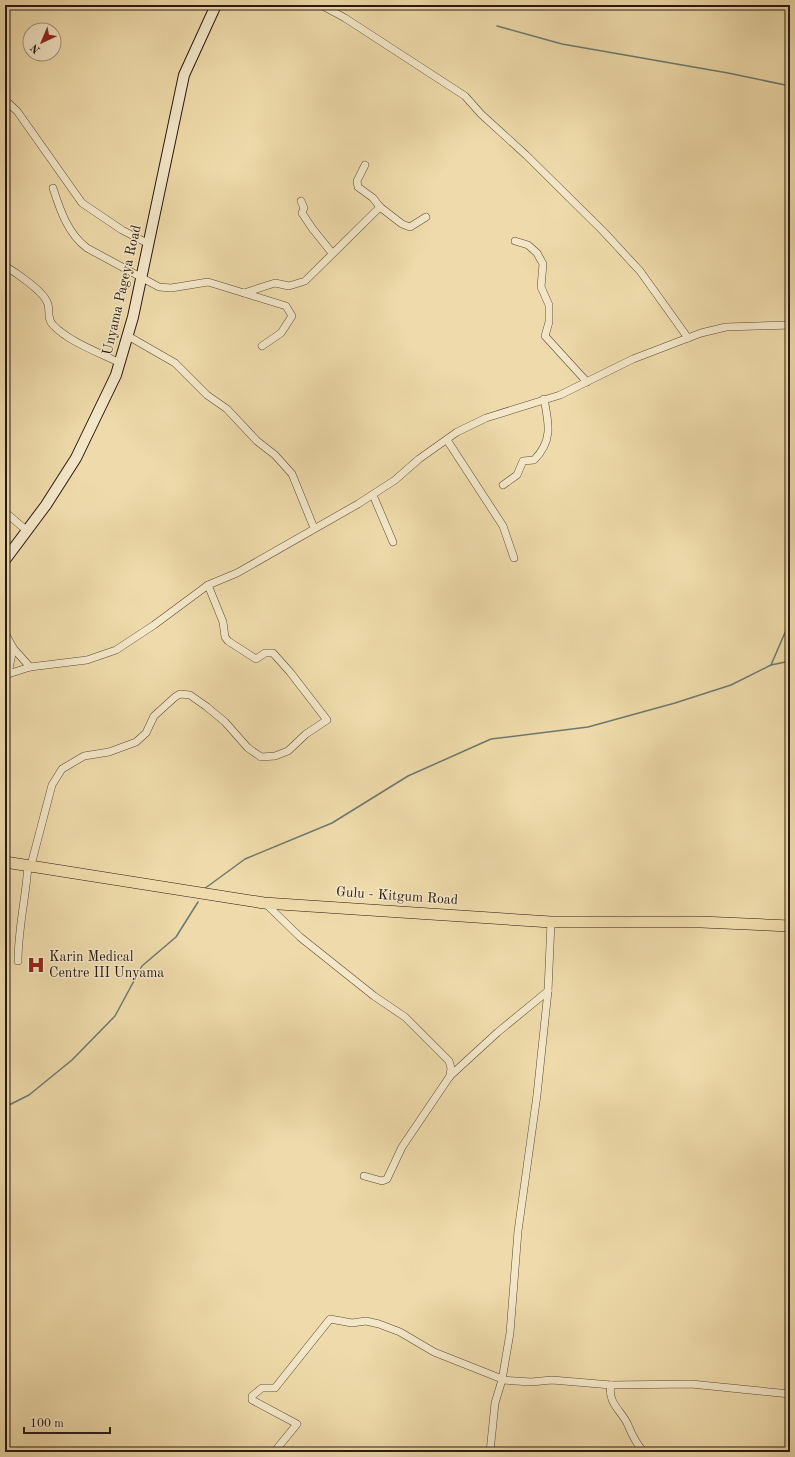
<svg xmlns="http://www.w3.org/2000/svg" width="795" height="1457" viewBox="0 0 795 1457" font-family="'Old Standard TT',serif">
<rect width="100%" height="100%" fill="#eedaaa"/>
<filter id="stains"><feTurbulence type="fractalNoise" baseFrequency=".005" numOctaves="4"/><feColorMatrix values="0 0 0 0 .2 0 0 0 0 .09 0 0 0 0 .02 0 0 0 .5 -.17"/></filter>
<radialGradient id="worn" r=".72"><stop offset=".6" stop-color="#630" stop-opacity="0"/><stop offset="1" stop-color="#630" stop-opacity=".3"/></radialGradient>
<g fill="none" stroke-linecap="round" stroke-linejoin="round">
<!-- stream -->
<g stroke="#6c796d" stroke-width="1.5">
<path d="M497 26 562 44 728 73 790 86"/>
<path d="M771 665 790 661"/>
<path d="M204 889 245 859 332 823 408 776 491 739 588 727 675 703 731 685 771 665 790 621"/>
<path d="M5 1107 29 1095 72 1060 115 1016 142 966 176 937 198 902"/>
</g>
<!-- street casing -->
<g stroke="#5a4836" stroke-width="8">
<g id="street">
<path d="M321 5 345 18 465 96 481 114 526 155 603 231 640 271 688 338"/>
<path d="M5 100 17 111 82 203 122 230 147 243"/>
<path d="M53 188C60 210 68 234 87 248L159 287 171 288 208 282 244 293 275 283 289 286 305 281 380 207 373 198 358 187 357 181 365 165"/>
<path d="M301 201 304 208 302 213 312 228 332 253"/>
<path d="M380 207 402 224 410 227 426 217"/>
<path d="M515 241 528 245 537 253 543 264 541 287 549 305V322L545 336 587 382"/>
<path d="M5 266C15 272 43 291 47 302 51 309 46 318 53 325 69 342 100 353 120 363"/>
<path d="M244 293 286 306 292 316 281 333 262 346"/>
<path d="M128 336 175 363 207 395 227 409 257 441 275 455 292 474 314 528"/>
<path d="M447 440 503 526 514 558"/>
<path d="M503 485 517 475 523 461 534 460C553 441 549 424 544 399"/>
<path d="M373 495 393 542"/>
<path d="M5 512 26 530"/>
<path d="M5 633 13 648 30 667"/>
<path d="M8 674 13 648"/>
<path d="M5 675 30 667 87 660 116 650 154 625 208 585 237 573 358 504 395 480 419 459 457 432 486 418 560 395 633 359 701 333 726 327 790 325"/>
<path d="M31 865 52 785 62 769 84 756 109 752 136 742 146 733 154 716 175 697 180 694 190 695 207 707 225 722 248 748 261 757 275 756 288 751 306 734 327 720 290 672 273 653H265L256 659 228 641 225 637 223 622 208 585"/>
<path d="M265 903 300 937 374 996 405 1017 449 1061 451 1068 450 1076"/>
<path d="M18 961C18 929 26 897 28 865"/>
<path d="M364 1176 382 1181 387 1179 402 1147 450 1076 498 1032 548 991"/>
<path d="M502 1380 531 1382 552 1380 611 1385 691 1384 790 1394"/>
<path d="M611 1385C607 1403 622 1411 628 1425 632 1435 636 1444 644 1452"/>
<path d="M275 1451 297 1424 252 1400V1396L262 1388H275L330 1319 352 1323 366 1321 379 1324 400 1332 434 1352 502 1379"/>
<path d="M490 1452 495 1403 502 1380 510 1333 518 1231 537 1095 548 991 551 922"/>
</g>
</g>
<!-- secondary casing -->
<g stroke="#28180f" stroke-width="12">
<path id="secondary" d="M5 560 46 505 76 458 116 375 133 317 184 75 216 5"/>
</g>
<!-- primary casing -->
<g stroke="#28180f" stroke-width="12">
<path id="primary" d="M5 862 264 903 551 922H701L790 926"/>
</g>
<!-- street -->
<use href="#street" stroke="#f4e7c8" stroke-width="7"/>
<!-- secondary -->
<use href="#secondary" stroke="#f4e7c8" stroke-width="10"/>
<!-- primary -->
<use href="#primary" stroke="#eedaaa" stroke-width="11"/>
</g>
<!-- icons -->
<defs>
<g id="hospital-bare" transform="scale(1.38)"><path d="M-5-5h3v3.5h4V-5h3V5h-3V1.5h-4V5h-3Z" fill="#8f2418" stroke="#f4e7c8" stroke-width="2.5" paint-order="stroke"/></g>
</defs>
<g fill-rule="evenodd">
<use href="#hospital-bare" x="36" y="965"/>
</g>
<g text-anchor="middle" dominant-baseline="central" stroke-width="3" stroke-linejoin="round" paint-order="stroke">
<!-- street labels -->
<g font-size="14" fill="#28180f" stroke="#f4e7c8">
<text transform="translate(122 290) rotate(-77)">Unyama Pageya Road</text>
<text transform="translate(397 896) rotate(4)">Gulu - Kitgum Road</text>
</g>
<!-- poi labels -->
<g font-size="14" fill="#28180f" stroke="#f4e7c8" text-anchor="start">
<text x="49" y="957">Karin Medical<tspan x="49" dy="16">Centre III Unyama</tspan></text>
</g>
</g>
<!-- margin -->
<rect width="795" height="1457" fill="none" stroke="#eedaaa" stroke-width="20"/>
<rect x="6" y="6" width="783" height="1445" fill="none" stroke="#28180f" stroke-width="2"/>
<rect x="10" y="10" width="775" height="1437" fill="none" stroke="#28180f"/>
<!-- north arrow -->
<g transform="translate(42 42) rotate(224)"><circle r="19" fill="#f4e7c8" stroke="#a2947e"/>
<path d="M0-3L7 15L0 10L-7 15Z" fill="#8f2418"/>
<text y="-6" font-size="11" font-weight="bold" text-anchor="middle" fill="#28180f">N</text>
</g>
<!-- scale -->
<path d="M24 1427v6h86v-6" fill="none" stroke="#28180f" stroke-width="2"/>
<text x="30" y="1427" font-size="12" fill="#28180f" stroke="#f4e7c8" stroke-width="3" paint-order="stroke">100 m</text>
<rect width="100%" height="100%" filter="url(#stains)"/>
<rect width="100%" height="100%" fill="url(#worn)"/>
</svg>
